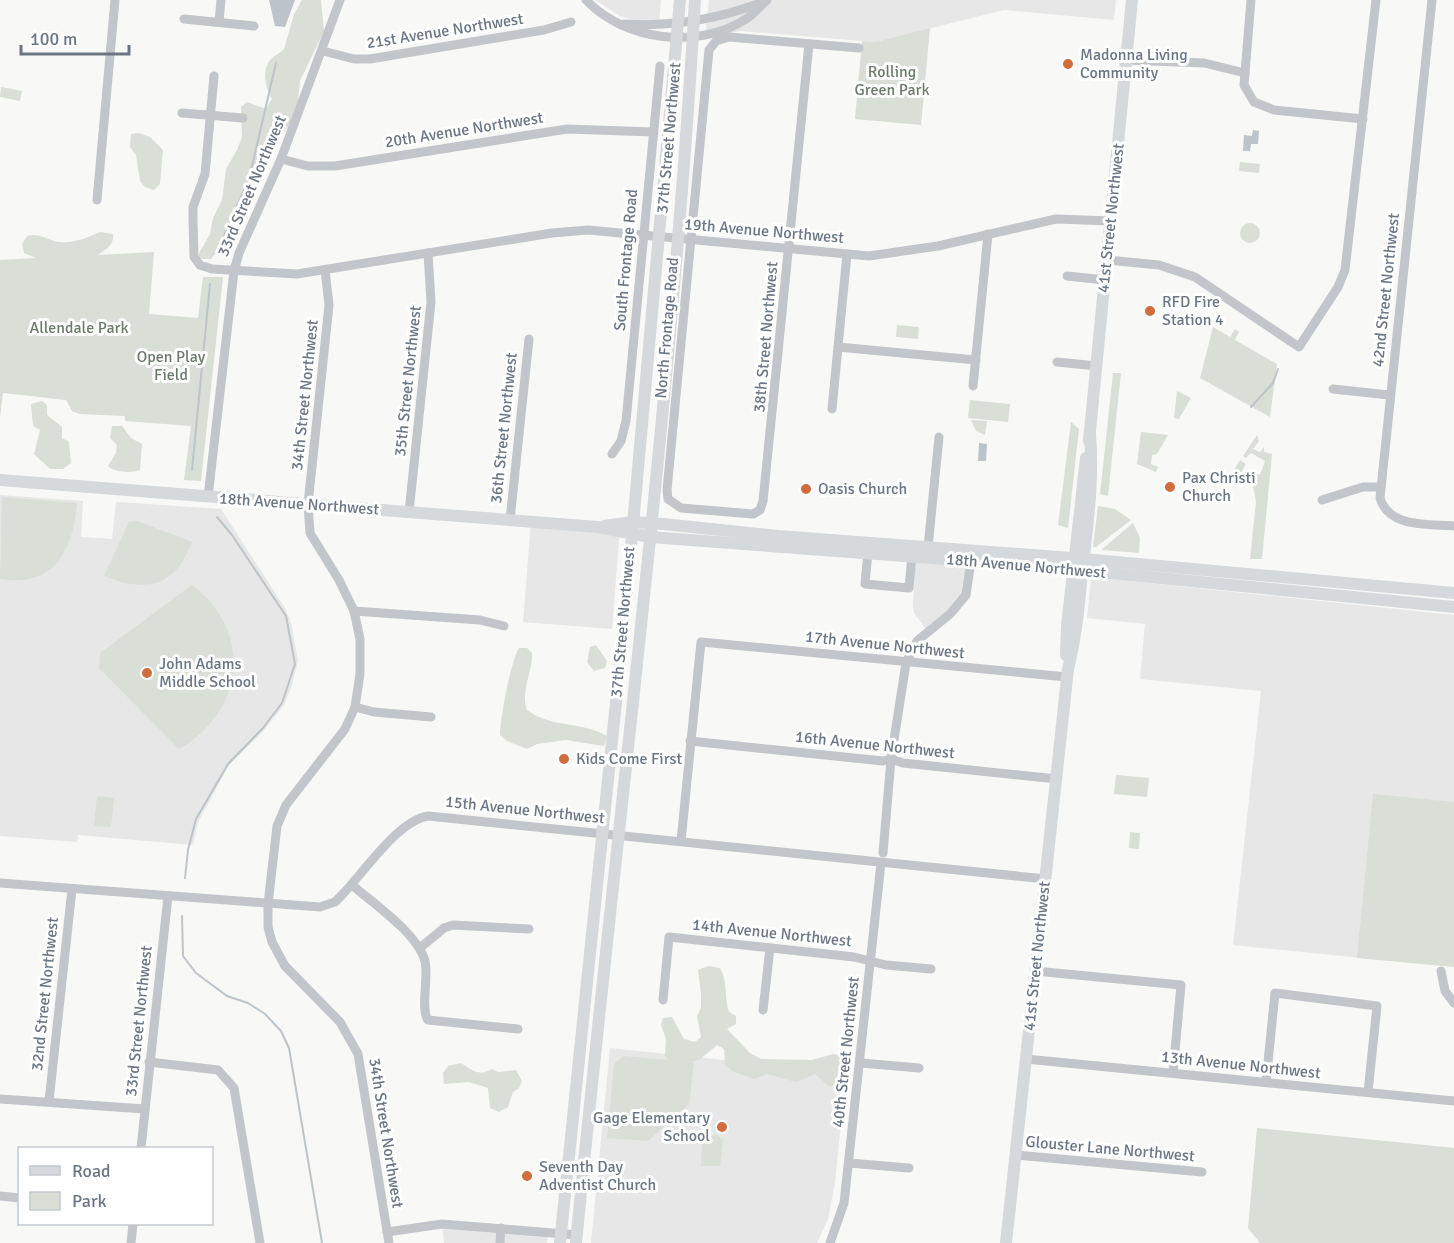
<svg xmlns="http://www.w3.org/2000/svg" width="1454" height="1243" viewBox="0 0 1454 1243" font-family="Signika,sans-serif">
<rect width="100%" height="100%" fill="#f8f8f6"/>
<!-- built -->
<g fill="#e6e7e6">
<path d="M595 0H661L659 23 638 22 620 16Z"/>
<path d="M709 0H1116L1114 20 1004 10 875 42 741 31 705 38Z"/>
<path d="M0 495 83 501 81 537 112 539 116 502 221 509 285 608 291 623 298 661 292 685 284 705 265 729 229 765 198 822 193 845 78 835 77 842 0 836Z"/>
<path d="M531 522 620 528 612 629 523 622Z"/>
<path d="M916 551H972L968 588 928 632 914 613 913 606Z"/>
<path d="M1091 577 1454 615V967L1233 945 1261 691 1140 679 1145 624 1087 618Z"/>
<path d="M610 1048 846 1073 835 1182 828 1219 817 1243H591Z"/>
<path d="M442 1224 548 1232 547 1243H444Z"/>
</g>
<!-- green -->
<g fill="#d9ded7">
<path d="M302 0H321L324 31 300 81 298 101 292 120 285 131 266 149 226 241 211 259H202L198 255 210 234 213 218 222 200 226 169 237 150 242 137 241 107 247 102 266 109 272 99C265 88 261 68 272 58 276 54 281 53 284 49L294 14Z"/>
<path d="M930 28 921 125 855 119 862 41 875 42Z"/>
<path d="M1 87 22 91 20 101 0 97Z"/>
<path d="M138 133 150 137 163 150 160 184 154 190 145 187 140 181 136 155 130 147 131 134Z"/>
<path d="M1240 162 1260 164 1259 173 1239 171Z"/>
<circle cx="1250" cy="233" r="10"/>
<path d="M100 232 113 234C114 246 106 249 98 255L154 252 149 314 198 318 203 277H223L201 481 184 480 191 426 125 421V416L80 414 72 411 66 400 3 393 0 418V260L36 258 24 253 22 244 27 236C38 233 44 238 54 241 70 245 87 238 100 232Z"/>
<path d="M897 325 919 327 918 339 896 337Z"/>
<path d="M1213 327 1230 337 1235 329 1239 332 1235 340 1277 364 1270 417 1200 378Z"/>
<path d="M1113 373H1121L1108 496 1100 494Z"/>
<path d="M1177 391 1191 398 1179 419 1174 418Z"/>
<path d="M970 400 1010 404 1008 422 968 418Z"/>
<path d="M42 401 47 405V415L62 427V438L69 442 71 463 63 469H50L34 454 40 430 33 426 31 404Z"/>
<path d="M971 420 987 421 985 435 976 431Z"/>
<path d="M1071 422 1079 429 1068 528 1058 525Z"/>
<path d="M112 426H122L131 438 142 444 140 470C131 473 115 473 108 466L116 453 117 445 110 438Z"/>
<path d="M1141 432 1168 435 1157 454 1152 455 1151 464 1158 467 1156 472 1137 464Z"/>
<path d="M1257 435 1259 441 1253 449 1260 452 1264 447V452L1272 454 1262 559H1250L1256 502 1252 480 1255 473 1260 475 1265 461 1251 453 1246 458 1243 456Z"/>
<path d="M1240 460 1246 464 1234 484 1228 479Z"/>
<path d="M2 497 77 503C73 549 55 588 0 579Z"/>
<path d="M1098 506 1115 509 1131 520 1096 547H1093Z"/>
<path d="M137 521 192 542C175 587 146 593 104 576L129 522Z"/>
<path d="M1133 523 1140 538 1139 553 1101 550Z"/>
<path d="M192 585C254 632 244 711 179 749L99 668 100 653Z"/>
<path d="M596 645 607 661 605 668 594 671 587 662 590 647Z"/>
<path d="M519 648H527L532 653C533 673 520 690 527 710 550 728 582 721 607 736L604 746 566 740 537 744 527 749 507 741 500 735C500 719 511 660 519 648Z"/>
<path d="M1116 775 1149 778 1147 797 1114 794Z"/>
<path d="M1373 794 1454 802V967L1357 958Z"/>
<path d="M97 796 114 798 111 827 94 826Z"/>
<path d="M1130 832 1140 833 1139 849 1129 848Z"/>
<path d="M708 966 720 968C728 982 724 997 729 1012L736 1016V1024L727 1029 750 1053 761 1059 812 1060 833 1054 841 1055 851 1068V1075L838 1087 829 1086 815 1074 796 1082 767 1074 754 1079 734 1072 725 1065 724 1049 717 1045 699 1060 691 1062 694 1063 689 1104 648 1141 607 1138 614 1064 624 1056 668 1060 665 1055 666 1039 661 1025 663 1018 672 1017 684 1039 695 1042 701 1037 697 1016 701 1008V993L698 970Z"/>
<path d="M461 1063C472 1070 479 1077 492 1069L498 1072 516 1070 522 1081 519 1088 513 1092 508 1107 499 1112 490 1108 488 1088 469 1082 444 1084 443 1073 448 1066Z"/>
<path d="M1257 1128 1454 1148V1243H1260L1248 1228Z"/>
<path d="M716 1134 723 1140 720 1166H701L702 1145Z"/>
</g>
<!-- water -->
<g fill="#bcc4c9">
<path d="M269 0H295L285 27 275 26Z"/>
<path d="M1253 130 1259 131 1258 144H1251L1250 151H1243L1244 135 1252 136Z"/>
<path d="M979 443 987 444 986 461H978Z"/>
</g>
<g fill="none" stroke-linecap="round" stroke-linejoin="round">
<!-- stream -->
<g stroke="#bcc4c9" stroke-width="2">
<path d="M219 247 249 179 276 63"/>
<path d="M1251 407 1273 383 1278 369"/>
<path d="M192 470 210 284"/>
<path d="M185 878 188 850 196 819 228 764 263 728 282 703 295 664 286 616 232 535 217 517"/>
<path d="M182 916 183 956 196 973 227 996 248 1003 265 1014 281 1031 289 1048 322 1243"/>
</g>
<!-- minor -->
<g stroke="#c2c5c9" stroke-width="9">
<path d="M586 0C625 41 698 50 746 19 754 14 760 6 767 0"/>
<path d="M1251 0 1244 85 1254 102 1274 110 1363 119"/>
<path d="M1432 0 1380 498C1389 528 1428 524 1454 526"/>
<path d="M184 19 254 26"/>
<path d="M219 22 221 0"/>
<path d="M624 24C672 27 715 20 760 3"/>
<path d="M809 44 763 501 760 510 753 514 681 508 668 499 667 490 709 50 716 41 729 37 859 48"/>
<path d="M323 51 354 59H370L544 30 571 22"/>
<path d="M1126 60 1204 63 1245 73"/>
<path d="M214 76 205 174 193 207V219L194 257 200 265 212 269 297 274 552 233 588 230 869 256 938 246 1056 219 1111 221"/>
<path d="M182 113 243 118"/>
<path d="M281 159 308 166H335L567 129 653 132"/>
<path d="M97 200 115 0"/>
<path d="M1107 260 1159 265 1195 277 1299 347 1338 287 1345 270 1376 0"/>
<path d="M325 270 329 305 308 504 310 533 339 580 354 611 360 639V674L355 707 345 729 286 805 277 826 268 904V927L272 942 285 966 340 1022 358 1054 389 1243"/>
<path d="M1067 276 1105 280"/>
<path d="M838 347 976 360"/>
<path d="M1057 362 1097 366"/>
<path d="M973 386 988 234"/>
<path d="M1333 389 1389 395"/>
<path d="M832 409 847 254"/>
<path d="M612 454 621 441 626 421 660 66"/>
<path d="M208 497 234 271 239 253 281 159 340 0"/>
<path d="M1322 500 1363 487H1381"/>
<path d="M409 512 431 302 428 253"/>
<path d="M510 520 529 339"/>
<path d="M928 547 939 437"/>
<path d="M868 552 865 584 909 588 912 555"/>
<path d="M354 611 480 620 504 626"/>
<path d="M355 707 374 712 431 717"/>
<path d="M690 741 883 761 891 759 903 763 1057 779"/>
<path d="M681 841 701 642 1067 677"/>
<path d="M883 853 891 759 906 663 917 641 950 614 966 595 972 555"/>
<path d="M0 883 320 907 335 902 341 896C364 873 397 821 428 816L1046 879"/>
<path d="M352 885C374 904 417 933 425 961 429 977 420 1009 428 1020L518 1029"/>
<path d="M420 948 444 928 453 925 529 929"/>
<path d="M1035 971 1181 985 1173 1073"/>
<path d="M1441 971 1445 991 1454 1003"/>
<path d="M663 1000 669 937 854 957 886 965 931 969"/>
<path d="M763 1010 770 948"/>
<path d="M1026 1059 1454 1101"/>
<path d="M149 1062 218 1070 234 1088 260 1243"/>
<path d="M861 1063 919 1068"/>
<path d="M1266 1082 1275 993 1377 1006 1368 1092"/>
<path d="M0 1099 145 1109"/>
<path d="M49 1101 72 889"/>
<path d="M141 1148 168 896"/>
<path d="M1016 1155 1202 1172"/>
<path d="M849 1163 909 1168"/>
<path d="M0 1196 20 1198"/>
<path d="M387 1232 442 1224 577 1235"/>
<path d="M131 1243 133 1224"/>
<path d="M500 1243 501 1228"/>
<path d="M830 1243 844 1203 881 863"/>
</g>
<!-- major -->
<g stroke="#d5d9dc" stroke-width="12">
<path d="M1089 441 1132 0"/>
<path d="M0 480 598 527 650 537 1038 566 1454 607"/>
<path d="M604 526 633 522 663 524 778 536 1084 559 1454 593"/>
<path d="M1066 655 1067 626 1086 458"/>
<path d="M560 1243 624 625 680 0"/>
<path d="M576 1243C616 829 671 415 695 0"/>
<path d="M1006 1243 1068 669C1076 637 1079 605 1082 573 1087 527 1094 481 1090 435"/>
</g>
</g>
<!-- markers -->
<g fill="#d16d3c" stroke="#fff" stroke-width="2">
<circle cx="1068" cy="64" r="6"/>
<circle cx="1150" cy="311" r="6"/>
<circle cx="1170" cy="487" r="6"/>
<circle cx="806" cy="489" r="6"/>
<circle cx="147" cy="673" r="6"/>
<circle cx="564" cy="759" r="6"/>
<circle cx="722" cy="1127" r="6"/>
<circle cx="527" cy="1176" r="6"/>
</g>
<g text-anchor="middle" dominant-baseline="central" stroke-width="6" stroke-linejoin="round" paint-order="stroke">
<!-- street labels -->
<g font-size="16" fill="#6a7684" stroke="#fff">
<text transform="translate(445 31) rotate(-9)">21st Avenue Northwest</text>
<text transform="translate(464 130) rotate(-9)">20th Avenue Northwest</text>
<text transform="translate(669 138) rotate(-85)">37th Street Northwest</text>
<text transform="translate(252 186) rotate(-67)">33rd Street Northwest</text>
<text transform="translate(1111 218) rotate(-84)">41st Street Northwest</text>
<text transform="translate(764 231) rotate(5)">19th Avenue Northwest</text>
<text transform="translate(626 260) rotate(-85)">South Frontage Road</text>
<text transform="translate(1386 290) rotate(-84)">42nd Street Northwest</text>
<text transform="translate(667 328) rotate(-85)">North Frontage Road</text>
<text transform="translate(766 337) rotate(-85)">38th Street Northwest</text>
<text transform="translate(408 381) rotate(-84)">35th Street Northwest</text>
<text transform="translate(305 395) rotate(-84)">34th Street Northwest</text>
<text transform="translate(504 428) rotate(-84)">36th Street Northwest</text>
<text transform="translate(299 504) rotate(4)">18th Avenue Northwest</text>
<text transform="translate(1026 566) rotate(5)">18th Avenue Northwest</text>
<text transform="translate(623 622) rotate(-85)">37th Street Northwest</text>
<text transform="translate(885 645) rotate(6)">17th Avenue Northwest</text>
<text transform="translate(875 745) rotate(6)">16th Avenue Northwest</text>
<text transform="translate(525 810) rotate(6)">15th Avenue Northwest</text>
<text transform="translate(772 933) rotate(6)">14th Avenue Northwest</text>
<text transform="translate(1037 956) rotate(-84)">41st Street Northwest</text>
<text transform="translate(45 994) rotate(-84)">32nd Street Northwest</text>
<text transform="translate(139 1021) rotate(-84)">33rd Street Northwest</text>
<text transform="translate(846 1052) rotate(-84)">40th Street Northwest</text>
<text transform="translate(1241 1065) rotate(6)">13th Avenue Northwest</text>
<text transform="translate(386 1133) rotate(81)">34th Street Northwest</text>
<text transform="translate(1110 1149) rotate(5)">Glouster Lane Northwest</text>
</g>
<!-- poi labels -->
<g font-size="16" fill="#6a7684" stroke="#fff" text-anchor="start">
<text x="1080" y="55">Madonna Living<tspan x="1080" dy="18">Community</tspan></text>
<text x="1162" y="302">RFD Fire<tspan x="1162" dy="18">Station 4</tspan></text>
<text x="1182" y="478">Pax Christi<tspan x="1182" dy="18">Church</tspan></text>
<text x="818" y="489">Oasis Church</text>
<text x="159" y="664">John Adams<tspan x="159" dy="18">Middle School</tspan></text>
<text x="576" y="759">Kids Come First</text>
<text x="710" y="1118" text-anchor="end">Gage Elementary<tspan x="710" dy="18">School</tspan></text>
<text x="539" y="1167">Seventh Day<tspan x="539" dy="18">Adventist Church</tspan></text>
</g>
<!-- park labels -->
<g font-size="16" fill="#6a7b68" stroke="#fff">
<text x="892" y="72">Rolling<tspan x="892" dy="18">Green Park</tspan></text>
<text x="79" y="328">Allendale Park</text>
<text x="171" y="357">Open Play<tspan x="171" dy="18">Field</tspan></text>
</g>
</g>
<!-- legend -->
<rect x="18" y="1147" width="195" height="78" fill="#ffffff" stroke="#c3c8ce" stroke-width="1.5"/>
<rect x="30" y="1166" width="30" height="9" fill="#d5d9dc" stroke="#c3c8ce" stroke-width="1.5"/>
<text x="72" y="1177" font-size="18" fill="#6a7684">Road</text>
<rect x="30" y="1192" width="30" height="18" fill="#d9ded7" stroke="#c3c8ce" stroke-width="1.5"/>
<text x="72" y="1207" font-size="18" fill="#6a7684">Park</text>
<!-- scale -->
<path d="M21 45v9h108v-9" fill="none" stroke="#6a7684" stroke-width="3"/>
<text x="30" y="45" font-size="18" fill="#6a7684" stroke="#ffffff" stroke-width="4.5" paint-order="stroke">100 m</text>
</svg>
